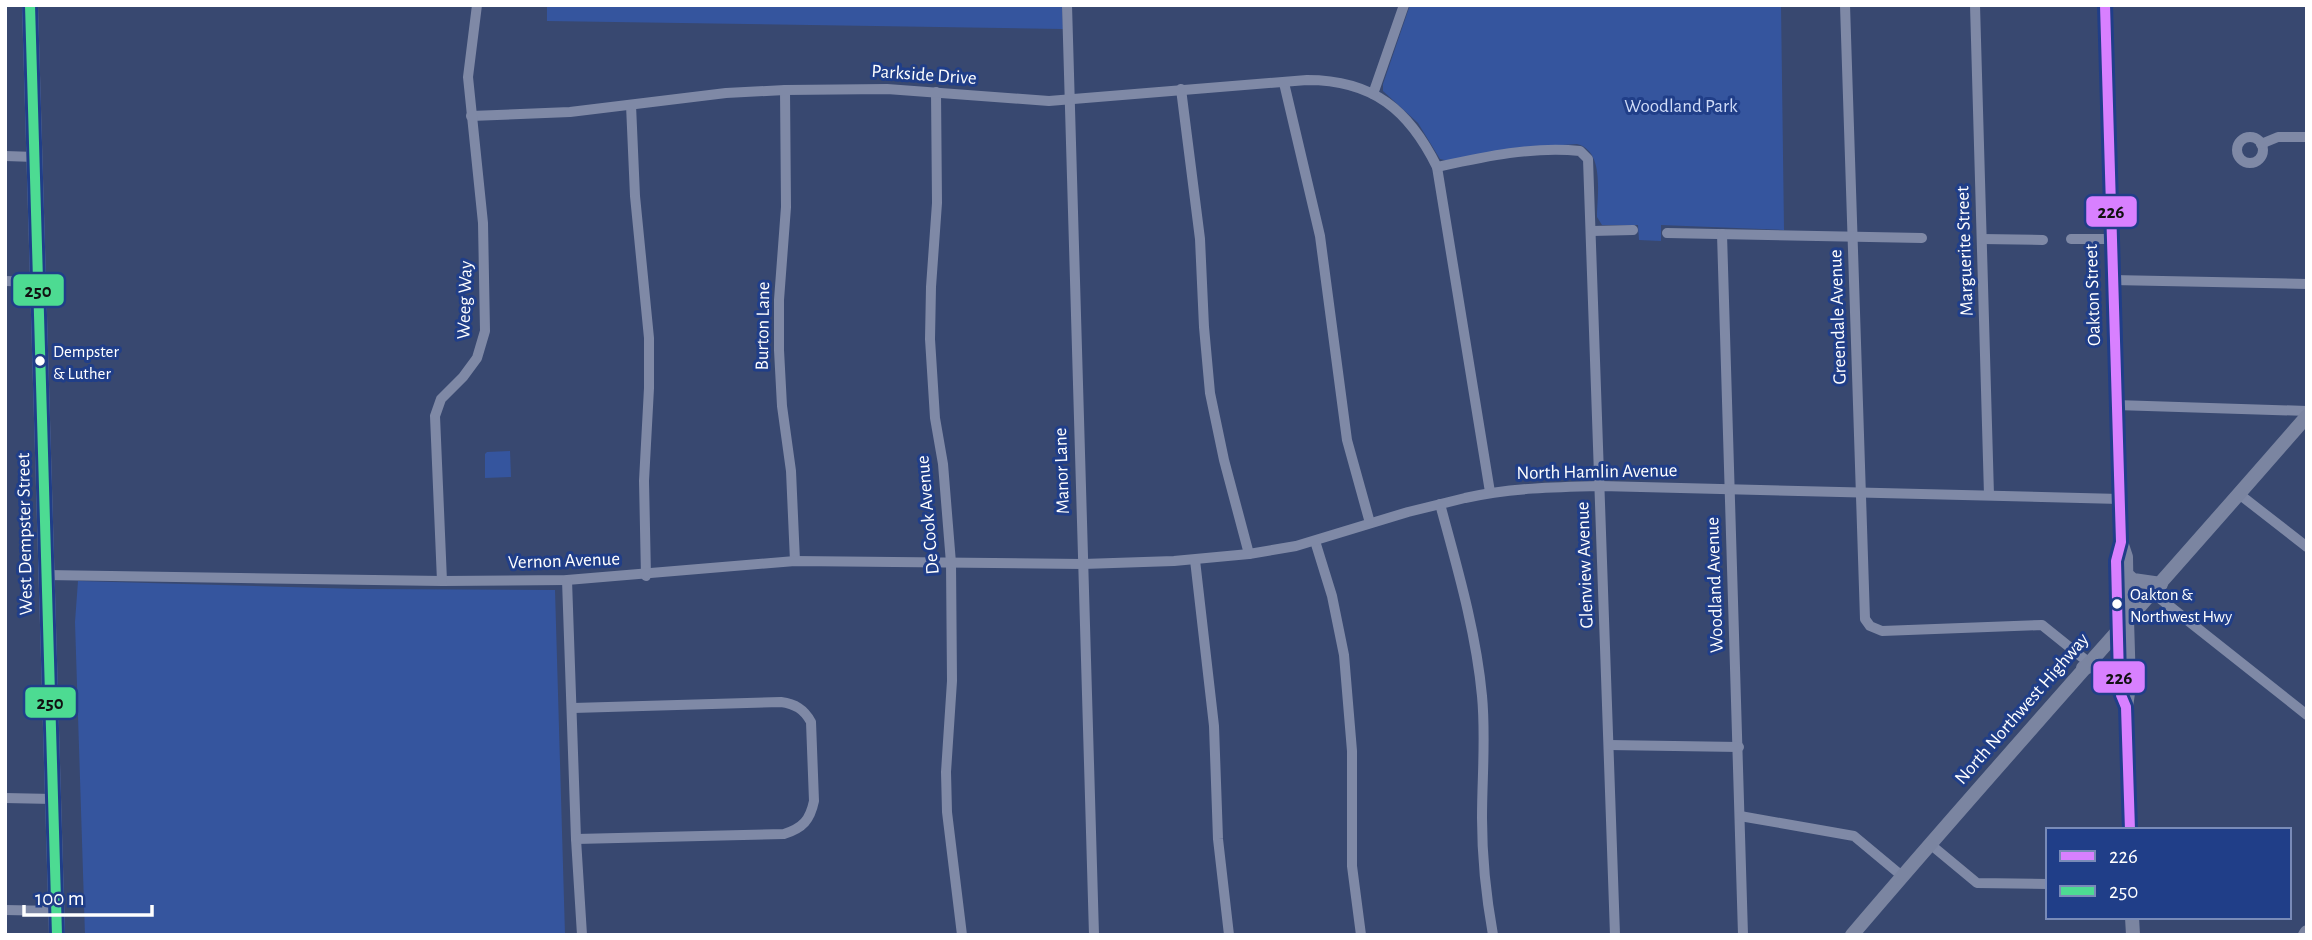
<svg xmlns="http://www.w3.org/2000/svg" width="2312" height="940" viewBox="0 0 2312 940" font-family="'Alegreya Sans',sans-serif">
<rect width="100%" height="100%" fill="#384870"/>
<!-- green -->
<g fill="#35559e">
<path d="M547 5H1062L1063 29 547 21Z"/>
<path d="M1410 5H1781L1784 230 1661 225V241L1639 240 1638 225H1602L1597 217C1597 195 1605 151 1577 144L1507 149 1449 161 1440 159 1418 123 1383 91V84Z"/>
<path d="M510 451 511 477 485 478V454L487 452Z"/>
<path d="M78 581 360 589 555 590 565 935H85L75 622Z"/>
</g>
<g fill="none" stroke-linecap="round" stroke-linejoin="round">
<!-- minor -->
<g stroke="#7f89a6" stroke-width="10">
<path d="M1067 5 1094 935"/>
<path d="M1845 5 1865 619 1870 626 1882 631 2042 625 2088 662"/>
<path d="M1975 5 1989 495"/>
<path d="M1284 83 1320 236 1347 440 1370 523"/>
<path d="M1181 89 1200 239 1204 327 1210 393 1224 460 1249 554"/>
<path d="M785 90 786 207 779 300V350L782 406 791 471 795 561"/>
<path d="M936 92 937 203 931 287 930 339 935 418 943 464 951 563 952 681 946 772 947 812 962 935"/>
<path d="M1373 94 1404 5"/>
<path d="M631 105 635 196 649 338V388L644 481 646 576"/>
<path d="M471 116 570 112 726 93 785 90 887 89 1049 101 1307 80C1373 80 1409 110 1437 167L1490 492"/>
<circle cx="2250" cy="150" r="13"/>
<path d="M2261 144 2278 137H2307"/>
<path d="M5 156 35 157"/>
<path d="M1437 167C1483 157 1532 146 1580 151L1588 159 1615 935"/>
<path d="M1592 231 1633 230"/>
<path d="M1667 233 1922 238"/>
<path d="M1722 234 1743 935"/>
<path d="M1982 239 2043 240"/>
<path d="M2071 239H2111"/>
<path d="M2112 280 2307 284"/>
<path d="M5 281 39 282"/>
<path d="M2116 405 2307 411"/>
<path d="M2239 494 2307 547"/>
<path d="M1440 504C1457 567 1476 631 1482 696 1486 737 1482 777 1482 818 1482 858 1486 896 1493 935"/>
<path d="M1315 541 1332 596 1344 655 1352 751V866L1361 935"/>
<path d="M1195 560 1214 726 1218 839 1229 935"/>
<path d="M46 575 442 581 567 580 795 561 1083 564 1174 561 1249 554 1296 546 1408 512 1465 498C1510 488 1555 487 1601 486L2120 499"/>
<path d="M567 580 576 839 582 935"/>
<path d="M442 581 435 416 441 399 463 377 477 358 485 331 483 223 468 77 477 5"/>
<path d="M2153 593 2307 715"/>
<path d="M573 708 781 702C795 704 804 709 811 722L814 801C810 820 803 828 784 834L576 839"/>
<path d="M1609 745 1739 747"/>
<path d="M5 798 53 799"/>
<path d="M1740 816 1854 836 1902 876"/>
<path d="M1930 844 1977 883 2048 884"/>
<path d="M5 910 57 911"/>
</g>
<!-- secondary -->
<g stroke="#7b85a1" stroke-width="14">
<path d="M2105 5 2121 542 2126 557 2127 619 2129 686 2126 707 2130 830"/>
<path d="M2126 574 2133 580 2161 584"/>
<path d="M2117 581 2118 634"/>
<path d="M2083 668C2096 664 2112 664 2119 678"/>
<path d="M2132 917 2133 935"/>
<path d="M1852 935C2001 760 2156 590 2307 416"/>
<path d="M2305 935 2307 932"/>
</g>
<!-- primary -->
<path stroke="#7e89a3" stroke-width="16" d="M30 5 57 935"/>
<!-- bus-1 casing -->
<g stroke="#203e88" stroke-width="16">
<path id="bus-1" d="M2105 5 2121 542 2116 561 2119 678 2121 695 2126 707 2130 830"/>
</g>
<!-- bus-2 casing -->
<g stroke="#203e88" stroke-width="16">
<path id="bus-2" d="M30 5 57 935"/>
</g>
<!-- bus-1 -->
<use href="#bus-1" stroke="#d880ff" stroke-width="10"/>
<!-- bus-2 -->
<use href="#bus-2" stroke="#4ddb92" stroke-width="10"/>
</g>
<!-- markers -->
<g fill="#fff" stroke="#203e88" stroke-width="2.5">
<circle cx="40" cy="361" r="6"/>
<circle cx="2117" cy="604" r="6"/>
</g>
<g text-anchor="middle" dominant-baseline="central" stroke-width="6" stroke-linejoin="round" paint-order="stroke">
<!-- bus labels -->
<g font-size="17" fill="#fff" stroke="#203e88" text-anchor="start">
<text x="53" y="351">Dempster<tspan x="53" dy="22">&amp; Luther</tspan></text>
<text x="2130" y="594">Oakton &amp;<tspan x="2130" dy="22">Northwest Hwy</tspan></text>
</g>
<!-- street labels -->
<g font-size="19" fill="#fff" stroke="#203e88">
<text transform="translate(924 75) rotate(4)">Parkside Drive</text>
<text transform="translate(1965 251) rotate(-92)">Marguerite Street</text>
<text transform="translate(2093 295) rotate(-92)">Oakton Street</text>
<text transform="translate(465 300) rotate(-88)">Weeg Way</text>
<text transform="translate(1838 317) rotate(-92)">Greendale Avenue</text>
<text transform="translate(763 326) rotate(-89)">Burton Lane</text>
<text transform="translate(1062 471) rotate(-92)">Manor Lane</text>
<text transform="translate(1597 472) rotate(-1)">North Hamlin Avenue</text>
<text transform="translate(928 515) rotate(-95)">De Cook Avenue</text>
<text transform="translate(25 534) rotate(-91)">West Dempster Street</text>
<text transform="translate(564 561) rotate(-2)">Vernon Avenue</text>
<text transform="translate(1585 565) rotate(-92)">Glenview Avenue</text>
<text transform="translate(1715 585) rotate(-92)">Woodland Avenue</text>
<text transform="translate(2022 709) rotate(-49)">North Northwest Highway</text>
</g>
<!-- park labels -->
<g font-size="19" fill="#d0dcf8" stroke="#203e88">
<text x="1681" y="106">Woodland Park</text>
</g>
</g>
<g stroke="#203e88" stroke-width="2.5">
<rect x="2085" y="195" width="53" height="33" rx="7" fill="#d880ff"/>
<rect x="12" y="273" width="53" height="34" rx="7" fill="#4ddb92"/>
<rect x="2092" y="660" width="54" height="34" rx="7" fill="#d880ff"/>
<rect x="24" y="686" width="53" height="33" rx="7" fill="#4ddb92"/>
</g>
<g font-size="19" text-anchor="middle" font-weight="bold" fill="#111">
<text x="2111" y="218">226</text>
<text x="38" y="297">250</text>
<text x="2119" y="684">226</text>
<text x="50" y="709">250</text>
</g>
<!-- border -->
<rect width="2312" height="940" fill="none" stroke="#ffffff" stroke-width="14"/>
<!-- legend -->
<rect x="2046" y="828" width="245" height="91" fill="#203e88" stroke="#798bb8" stroke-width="2"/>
<rect x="2060" y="851" width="35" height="10" fill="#d880ff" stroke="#798bb8" stroke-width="2"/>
<text x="2109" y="863" font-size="21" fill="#ffffff">226</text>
<rect x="2060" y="886" width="35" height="10" fill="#4ddb92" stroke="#798bb8" stroke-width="2"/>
<text x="2109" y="898" font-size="21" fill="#ffffff">250</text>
<!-- scale -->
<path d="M24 905v10h128v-10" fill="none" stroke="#ffffff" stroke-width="3.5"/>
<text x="35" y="905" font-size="21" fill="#ffffff" stroke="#203e88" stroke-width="5" paint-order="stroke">100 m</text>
</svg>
